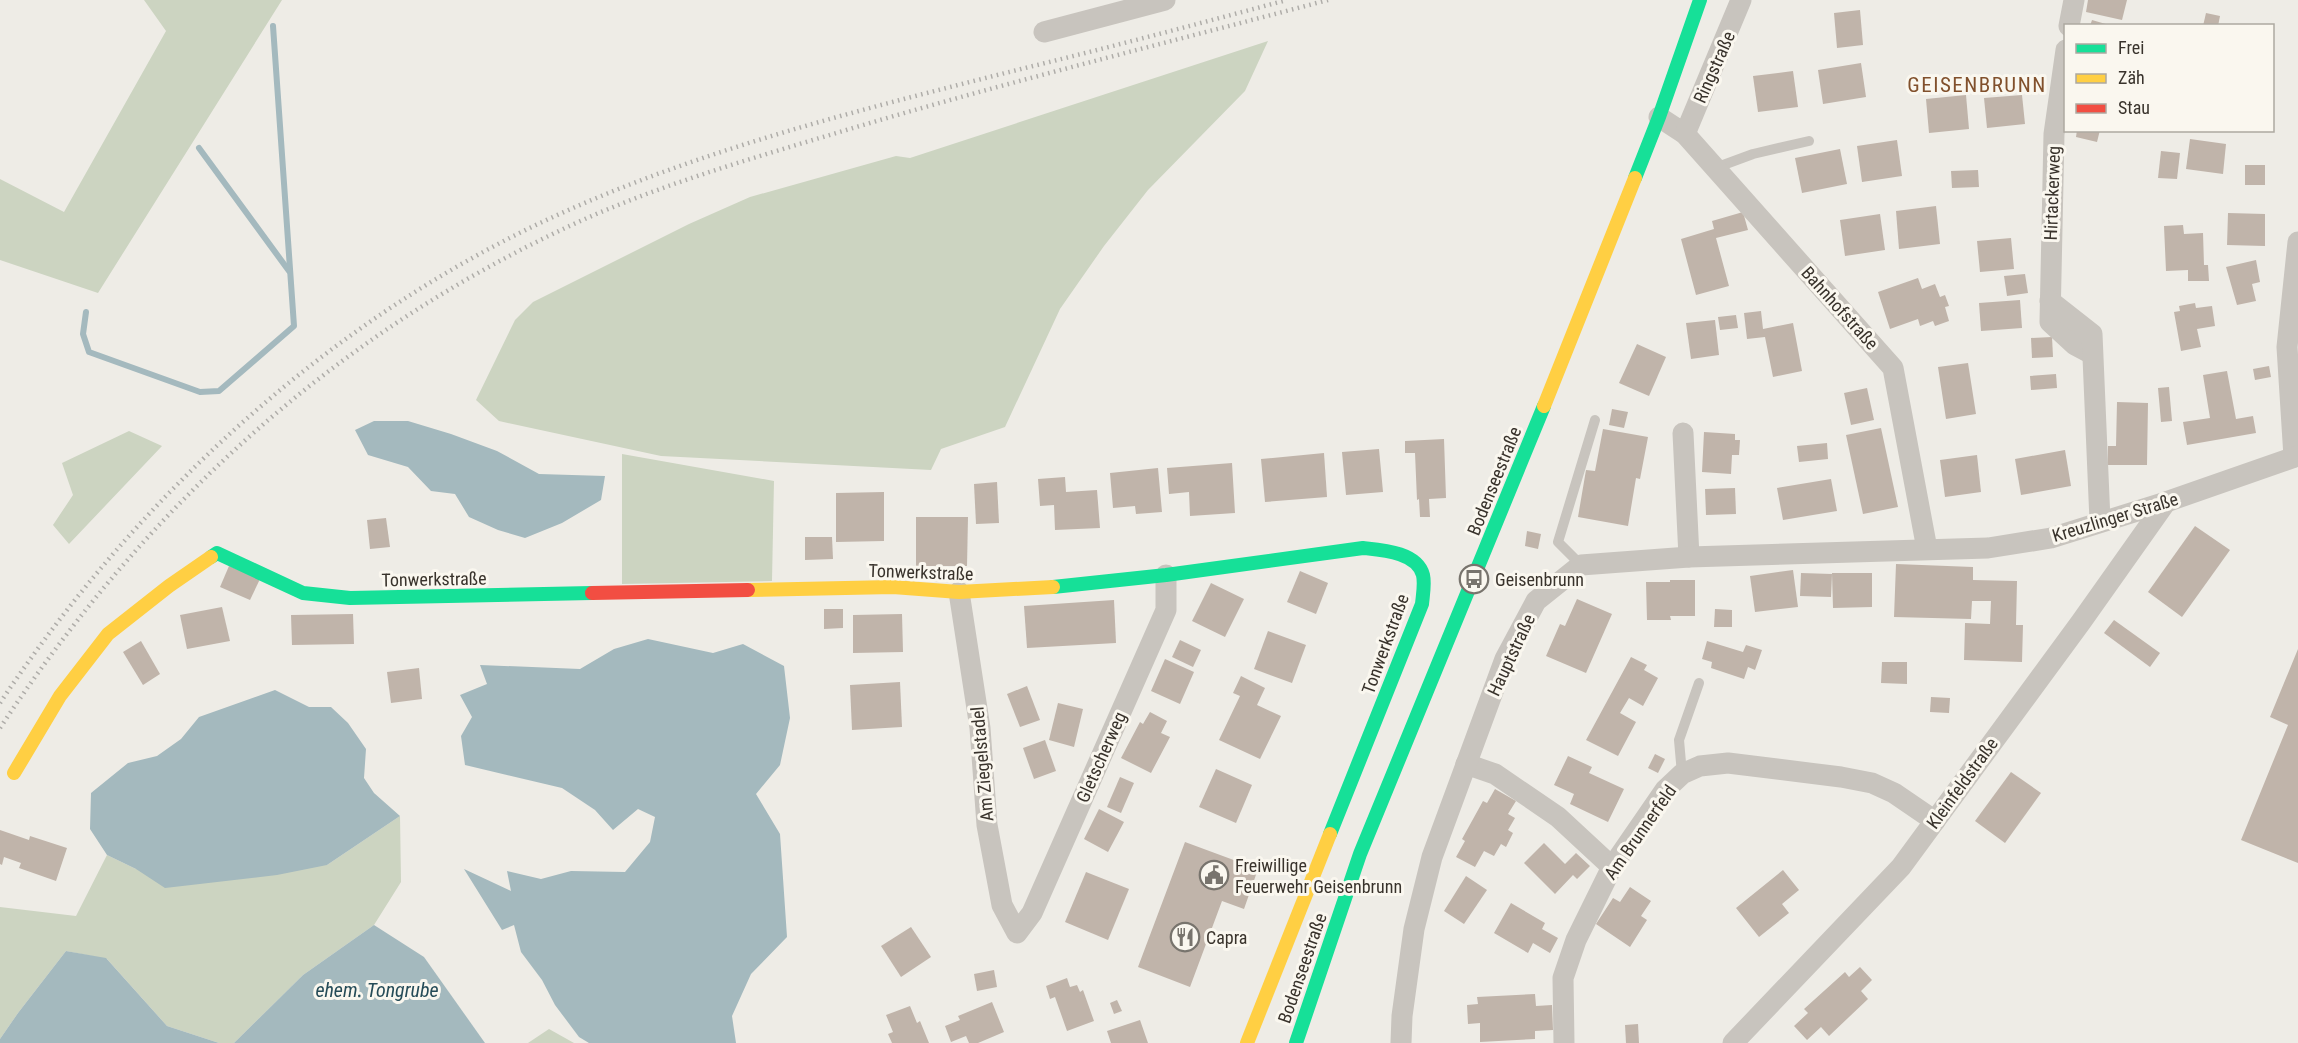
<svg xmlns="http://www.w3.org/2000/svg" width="2298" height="1043" viewBox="0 0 2298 1043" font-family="'Roboto Condensed',sans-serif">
<rect width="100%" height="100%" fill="#eeece6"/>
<!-- green -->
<g fill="#ccd4c1">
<path d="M144 0H282L98 293 0 260V179L64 212 166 31Z"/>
<path d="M1268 41 1245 91 1148 190 1104 246 1060 309 1005 427 941 449 931 470 661 456 499 421 476 400 515 320 533 302 689 224 750 197 896 156 910 158Z"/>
<path d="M129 431 162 446 69 544 53 525 73 495 62 463Z"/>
<path d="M622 454 774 481 772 581 622 584Z"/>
<path d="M400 816 401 882 374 925 303 975 234 1043H219L167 1026 107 959 66 951 18 1013 0 1039V907L76 916 107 855 136 869 327 865Z"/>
<path d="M549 1029 574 1043H528Z"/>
</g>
<!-- water -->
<g fill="#a4b9be">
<path d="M374 421H408L451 434 497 451 539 474 605 476 601 500 562 523 525 538 498 530 469 517 455 494 431 491 408 467 368 455 355 430Z"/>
<path d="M648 639 713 653 743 644 784 666 790 718 780 765 756 794 780 834 787 937 751 974 732 1016 736 1043H589L579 1037 555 1005 542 980 521 952 514 925 502 930 464 869 511 891 507 871 541 879 571 871 625 872 650 842 655 817 638 809 613 830 595 810 562 788 465 765 461 736 472 717 460 695 487 684 480 665 580 669 614 649Z"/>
<path d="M275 690 309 707H331L348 723 366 749 364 778 374 793 400 816 327 865 277 875 165 888 136 869 107 855 90 829 91 793 128 763 157 756 181 739 199 717Z"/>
<path d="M374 925 424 957 485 1043H234L303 975Z"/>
<path d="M66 951 106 958 167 1026 219 1043H0V1039L18 1013Z"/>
</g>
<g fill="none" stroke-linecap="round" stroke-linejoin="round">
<!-- stream -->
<g stroke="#a4b9be" stroke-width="6">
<path d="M199 148 289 271"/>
<path d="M86 312 83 334 89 352 200 392 219 391 294 326 273 26"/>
</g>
</g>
<!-- building -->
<g fill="#c0b4aa">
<path d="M2088 0H2127L2122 20 2086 12Z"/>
<path d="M1860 10 1863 45 1837 48 1834 13Z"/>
<path d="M2206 13 2220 16 2218 26H2203Z"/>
<path d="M2092 20 2109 25V26H2090Z"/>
<path d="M1861 63 1866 97 1823 104 1818 70Z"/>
<path d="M1793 71 1798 107 1758 112 1753 76Z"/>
<path d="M1966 95 1969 129 1929 133 1926 99Z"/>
<path d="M2022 95 2025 124 1987 128 1984 98Z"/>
<path d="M2077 130H2100L2097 142 2076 137Z"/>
<path d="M2190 139 2226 144 2223 174 2186 169Z"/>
<path d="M1897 140 1902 176 1862 182 1857 146Z"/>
<path d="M1840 149 1847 184 1802 193 1795 158Z"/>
<path d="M2161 151 2180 153 2177 179 2158 178Z"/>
<rect x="2245" y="165" width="20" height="20"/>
<path d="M1978 170 1979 187 1952 188 1951 171Z"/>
<path d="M1936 206 1940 244 1899 249 1896 211Z"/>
<path d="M1743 212 1748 230 1716 238 1729 286 1696 295 1681 239 1714 229 1712 221Z"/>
<path d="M2228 213 2265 214V246L2227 245Z"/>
<path d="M1880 214 1885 250 1845 256 1840 220Z"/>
<path d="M2183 225 2184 234 2203 233 2204 265H2208L2209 281H2188V270L2166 271 2164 226Z"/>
<path d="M2011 238 2014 269 1980 272 1977 241Z"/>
<path d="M2256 260 2260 282 2252 284 2256 301 2237 305 2226 267Z"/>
<path d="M2025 274 2028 293 2007 296 2004 276Z"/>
<path d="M1918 278 1922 289 1935 284 1940 297 1945 295 1949 306 1945 307 1949 321 1935 326 1933 321 1920 326 1918 319 1890 329 1878 292Z"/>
<path d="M2020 300 2022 328 1981 331 1979 303Z"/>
<path d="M2195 303 2196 308 2212 306 2215 326 2197 329 2201 347 2181 351 2174 312 2180 311 2179 306Z"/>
<path d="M1761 311 1763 329 1793 323 1802 371 1773 377 1765 337 1747 339 1744 313Z"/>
<path d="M1736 315 1738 328 1720 330 1718 317Z"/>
<path d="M1715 320 1719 355 1691 359 1686 323Z"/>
<path d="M2052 337 2053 357 2032 358 2031 338Z"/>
<path d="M1637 344 1666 357 1649 396 1619 383Z"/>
<path d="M1968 363 1976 414 1946 419 1938 367Z"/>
<path d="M2269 366 2271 377 2255 380 2253 369Z"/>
<path d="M2227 371 2236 419 2253 416 2256 433 2187 445 2183 422 2210 418 2203 375Z"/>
<path d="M2056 374 2057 388 2031 390 2030 376Z"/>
<path d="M2169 387 2172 421 2161 422 2158 388Z"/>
<path d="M1867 388 1874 420 1851 425 1844 393Z"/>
<path d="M2117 402 2148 403 2147 465H2108V446H2116Z"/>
<path d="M1612 409 1628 412 1624 428 1609 425Z"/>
<path d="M1881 428 1898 507 1863 514 1846 435Z"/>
<path d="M1603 429 1648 437 1640 479 1636 478 1628 526 1578 517 1586 470 1595 471Z"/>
<path d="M1704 432 1735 434V440H1740L1739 455H1732L1731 474 1702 472Z"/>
<path d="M1444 439 1446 498 1429 499 1430 517H1420L1419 499 1417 500 1415 453H1405V441Z"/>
<path d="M1827 443 1828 459 1799 462 1797 446Z"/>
<path d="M1379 449 1383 492 1346 495 1342 452Z"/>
<path d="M2065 450 2071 486 2021 495 2015 459Z"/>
<path d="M1324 453 1327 497 1265 502 1261 459Z"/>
<path d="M1977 455 1981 492 1945 497 1940 460Z"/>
<path d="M1232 463 1235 513 1190 516 1189 492 1169 494 1167 468Z"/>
<path d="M1158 468 1162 512 1136 514 1135 506 1113 508 1110 473Z"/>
<path d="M1065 477 1066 492 1097 490 1100 528 1055 530 1054 505 1040 506 1038 479Z"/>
<path d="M1831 479 1837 511 1783 520 1777 488Z"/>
<path d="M997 482 999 523 976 524 974 484Z"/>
<path d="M1735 488 1736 514 1706 515 1705 489Z"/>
<path d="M884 492V541L836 542V493Z"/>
<path d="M916 517H968L967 566H916Z"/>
<path d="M386 518 390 547 370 549 367 520Z"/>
<path d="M2195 526 2230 550 2182 617 2148 592Z"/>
<path d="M1527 531 1541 534 1538 549 1525 546Z"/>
<path d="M805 537H832L833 559 805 560Z"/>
<path d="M1896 564 1973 567V580L2017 581 2016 625H2023L2022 662 1964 660 1965 623 1990 624 1991 601H1972L1971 619 1894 617Z"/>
<path d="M229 566 260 579 250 600 220 587Z"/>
<path d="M1793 570 1798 607 1755 612 1750 576Z"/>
<path d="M1300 571 1328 583 1316 614 1287 602Z"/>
<path d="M1801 573 1832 574 1831 597 1800 596Z"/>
<path d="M1832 573H1872V607L1833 608Z"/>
<path d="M1670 580H1695V616H1670L1671 620H1647L1646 582H1670Z"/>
<path d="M1211 583 1244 599 1225 637 1192 621Z"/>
<path d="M1577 599 1612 614 1586 673 1546 656 1560 624 1565 626Z"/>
<path d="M1114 600 1116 643 1027 648 1024 606Z"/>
<path d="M222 607 230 641 187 649 180 615Z"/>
<path d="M824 609H843V628L824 629Z"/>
<path d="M1715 609 1732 610V627H1714Z"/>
<path d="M353 614 354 644 292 645 291 615Z"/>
<path d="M902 614 903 652 853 653V615Z"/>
<path d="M2114 620 2160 653 2150 667 2104 633Z"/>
<path d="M1268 631 1306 645 1292 683 1254 669Z"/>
<path d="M1180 640 1201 650 1193 667 1172 657Z"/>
<path d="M141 641 160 674 143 685 123 652Z"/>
<path d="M1707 641 1743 652 1746 645 1762 650 1755 670 1748 667 1744 679 1711 668 1712 662 1702 659Z"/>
<path d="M2298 649V863L2241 840 2288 725 2270 717Z"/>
<path d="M1631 657 1647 665 1644 670 1658 678 1643 706 1629 698 1620 713 1636 722 1618 756 1586 740Z"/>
<path d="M1165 659 1194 672 1180 704 1151 691Z"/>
<path d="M1882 662H1907V684L1881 683Z"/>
<path d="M419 668 422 699 391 703 387 672Z"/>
<path d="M1241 676 1265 688 1257 705 1281 716 1260 759 1219 740 1240 696 1233 693Z"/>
<path d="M900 682 902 727 852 730 850 685Z"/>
<path d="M1027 686 1040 720 1020 727 1007 694Z"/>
<path d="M1931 697 1950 698 1949 713 1930 712Z"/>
<path d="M1058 703 1083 709 1074 747 1049 740Z"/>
<path d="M1150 712 1167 721 1161 733 1170 737 1151 773 1121 758 1140 722 1143 724Z"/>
<path d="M1045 740 1056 771 1034 779 1023 748Z"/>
<path d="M1655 754 1665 759 1658 773 1648 768Z"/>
<path d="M1568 756 1592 767 1589 773 1624 789 1608 822 1570 804 1574 794 1554 785Z"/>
<path d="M1216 769 1252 785 1236 823 1199 807Z"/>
<path d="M2011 772 2041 793 2005 843 1975 821Z"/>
<path d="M1120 777 1134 783 1121 813 1107 807Z"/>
<path d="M1495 789 1516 801 1508 814 1515 818 1508 830 1513 833 1506 847 1501 844 1494 856 1484 851 1475 867 1456 857 1465 841 1462 839 1483 801 1487 803Z"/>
<path d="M1099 809 1124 822 1108 852 1084 839Z"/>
<path d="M0 830 29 840 30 836 67 848 56 881 19 868 21 863 4 857 2 865 0 864Z"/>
<path d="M1185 842 1258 869 1244 909 1222 901 1190 987 1138 967Z"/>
<path d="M1544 843 1565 864 1576 853 1590 866 1577 879 1573 875 1555 894 1524 863Z"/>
<path d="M1783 870 1799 890 1782 904 1789 913 1759 937 1736 908Z"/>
<path d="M1086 872 1129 889 1108 940 1065 922Z"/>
<path d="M1466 876 1487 890 1464 924 1444 911Z"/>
<path d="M1630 887 1651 901 1641 916 1647 920 1630 947 1596 924 1613 898 1620 902Z"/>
<path d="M1511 903 1545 923 1542 929 1558 938 1550 953 1533 943 1528 953 1494 933Z"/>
<path d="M911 927 931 957 901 977 881 946Z"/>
<path d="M1860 967 1872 980 1861 991 1868 999 1829 1036 1821 1027 1807 1040 1794 1026 1808 1013 1804 1009 1845 972 1849 977Z"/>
<path d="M994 970 997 987 977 991 974 974Z"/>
<path d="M1067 978 1070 987 1077 985 1080 992 1083 990 1094 1021 1067 1031 1055 997 1050 999 1046 986Z"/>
<path d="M1535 994 1536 1006 1552 1005 1553 1030 1535 1031V1039L1480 1042V1023L1468 1024 1467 1005 1478 1004 1477 997Z"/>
<path d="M1117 1000 1122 1011 1114 1014 1110 1003Z"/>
<path d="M992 1002 1004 1032 978 1043H969L966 1036 951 1042 945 1026 960 1020 958 1016Z"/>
<path d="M910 1006 917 1023 920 1021 929 1043H892L888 1034 893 1032 886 1015Z"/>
<path d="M1140 1020 1148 1043H1111L1107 1031Z"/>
<path d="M1638 1024 1639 1043H1626L1625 1025Z"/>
</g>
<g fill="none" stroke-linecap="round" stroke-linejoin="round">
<!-- lane -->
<g stroke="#c8c4be" stroke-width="10">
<path d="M1715 168 1753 154 1809 141"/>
<path d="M1581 565 1558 542 1595 420"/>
<path d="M1682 774 1679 740 1699 683"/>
</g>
<!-- street -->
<g stroke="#c8c4be" stroke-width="21">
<path d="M2069 26 2074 0"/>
<path d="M1044 32 1165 0"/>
<path d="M2066 50 2054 134 2050 322 2075 345 2092 354"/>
<path d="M1659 117 1685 134 1893 368 1927 549"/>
<path d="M1685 134 1741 0"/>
<path d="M2050 301 2092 334 2100 521"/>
<path d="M1683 433 1689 557"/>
<path d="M2294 457 2287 347 2298 242"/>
<path d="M959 592 980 728 987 825 1002 905 1017 933 1032 913 1166 610V575"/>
<path d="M1466 764 1495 774 1558 817 1612 867"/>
<path d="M1401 1043 1402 1016 1414 929 1432 857 1505 659 1536 601 1581 565 1689 557 1988 548 2051 538 2166 502 2298 456"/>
<path d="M1564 1043 1563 978 1576 940 1612 867 1665 790 1682 774 1700 766 1728 763 1841 777 1872 783 1894 793 1935 821"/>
<path d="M1733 1043 1901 867 2081 622 2166 502"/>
</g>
<!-- fast -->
<g stroke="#16e098" stroke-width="14">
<path d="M1635 178 1659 117 1700 0"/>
<path d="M211 557 217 553 303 593 350 598 592 593"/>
<path d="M1053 587 1166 575 1363 548C1382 550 1417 552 1423 575 1425 584 1423 594 1422 604L1330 834"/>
<path d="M1296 1043 1360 854 1544 406"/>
</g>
<!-- slow -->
<g stroke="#ffcf43" stroke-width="14">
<path d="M1544 406 1635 178"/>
<path d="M748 590 893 587 959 592 1053 587"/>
<path d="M14 773 60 696 108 634 169 586 211 557"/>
<path d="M1247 1043 1330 834"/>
</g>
<!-- jam -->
<path stroke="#f24e42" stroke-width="14" d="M592 593 748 590"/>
<!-- rail -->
<g stroke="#afada9" stroke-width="4.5" stroke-dasharray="1.5 4.5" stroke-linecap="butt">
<path d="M0 703C140 492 339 310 573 208 719 144 875 106 1029 67 1115 46 1201 23 1287 0"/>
<path d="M0 728C146 507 334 334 576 223 662 184 753 158 843 131 1003 83 1166 43 1328 0"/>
</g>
</g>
<!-- icons -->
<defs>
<g id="bus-ring" transform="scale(1.5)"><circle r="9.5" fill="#faf7ef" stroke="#78746d" stroke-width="1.5"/><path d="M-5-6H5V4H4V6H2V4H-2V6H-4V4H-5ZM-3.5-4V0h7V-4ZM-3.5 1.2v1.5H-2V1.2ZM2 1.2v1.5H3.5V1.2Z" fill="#78746d"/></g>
<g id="civic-ring" transform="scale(1.5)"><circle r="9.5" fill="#faf7ef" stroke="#78746d" stroke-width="1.5"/><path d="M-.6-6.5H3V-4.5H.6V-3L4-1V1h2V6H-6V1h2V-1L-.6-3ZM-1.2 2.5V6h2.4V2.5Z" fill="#78746d"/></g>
<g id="restaurant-ring" transform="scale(1.5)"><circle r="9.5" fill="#faf7ef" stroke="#78746d" stroke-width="1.5"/><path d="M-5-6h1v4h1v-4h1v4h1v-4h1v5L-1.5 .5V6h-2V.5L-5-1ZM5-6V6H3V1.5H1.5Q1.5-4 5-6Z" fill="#78746d"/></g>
</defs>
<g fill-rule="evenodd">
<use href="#bus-ring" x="1474" y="579"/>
<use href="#civic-ring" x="1214" y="875"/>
<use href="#restaurant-ring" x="1185" y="937"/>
</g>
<g text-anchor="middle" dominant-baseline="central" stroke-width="6" stroke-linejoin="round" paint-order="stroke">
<!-- street labels -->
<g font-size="18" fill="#39332c" stroke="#faf7ef">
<text transform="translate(1714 67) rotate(-66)">Ringstraße</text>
<text transform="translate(2052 193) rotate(-88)">Hirtackerweg</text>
<text transform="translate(1840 308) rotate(48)">Bahnhofstraße</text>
<text transform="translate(1494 481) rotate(-68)">Bodenseestraße</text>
<text transform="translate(2115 517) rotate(-17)">Kreuzlinger Straße</text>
<text transform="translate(921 572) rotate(2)">Tonwerkstraße</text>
<text transform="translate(434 579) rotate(-1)">Tonwerkstraße</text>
<text transform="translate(1385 644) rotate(-70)">Tonwerkstraße</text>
<text transform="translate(1511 655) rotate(-65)">Hauptstraße</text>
<text transform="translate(1101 757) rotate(-66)">Gletscherweg</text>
<text transform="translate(982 764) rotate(-95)">Am Ziegelstadel</text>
<text transform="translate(1962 783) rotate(-54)">Kleinfeldstraße</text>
<text transform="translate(1640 832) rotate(-55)">Am Brunnerfeld</text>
<text transform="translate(1302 968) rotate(-71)">Bodenseestraße</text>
</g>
<!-- poi labels -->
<g font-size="18" fill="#39332c" stroke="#faf7ef" text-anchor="start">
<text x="1495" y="579">Geisenbrunn</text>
<text x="1235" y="865">Freiwillige<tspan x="1235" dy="21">Feuerwehr Geisenbrunn</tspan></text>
<text x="1206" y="937">Capra</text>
</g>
<!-- water labels -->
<g font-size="20" font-style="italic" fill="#254b57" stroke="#faf7ef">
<text x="377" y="990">ehem. Tongrube</text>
</g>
<!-- quarter labels -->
<g font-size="21" letter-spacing="1.5" fill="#81502c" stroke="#faf7ef">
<text x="1977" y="85">GEISENBRUNN</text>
</g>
</g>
<!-- legend -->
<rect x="2064" y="24" width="210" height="108" fill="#faf7ef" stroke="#ada9a1" stroke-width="1.5"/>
<rect x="2076" y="44" width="30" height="9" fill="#16e098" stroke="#ada9a1" stroke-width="1.5"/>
<text x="2118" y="54" font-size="18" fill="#39332c">Frei</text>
<rect x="2076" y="74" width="30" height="9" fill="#ffcf43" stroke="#ada9a1" stroke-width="1.5"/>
<text x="2118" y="84" font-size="18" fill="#39332c">Zäh</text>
<rect x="2076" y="104" width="30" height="9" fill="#f24e42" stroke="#ada9a1" stroke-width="1.5"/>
<text x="2118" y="114" font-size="18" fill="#39332c">Stau</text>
</svg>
